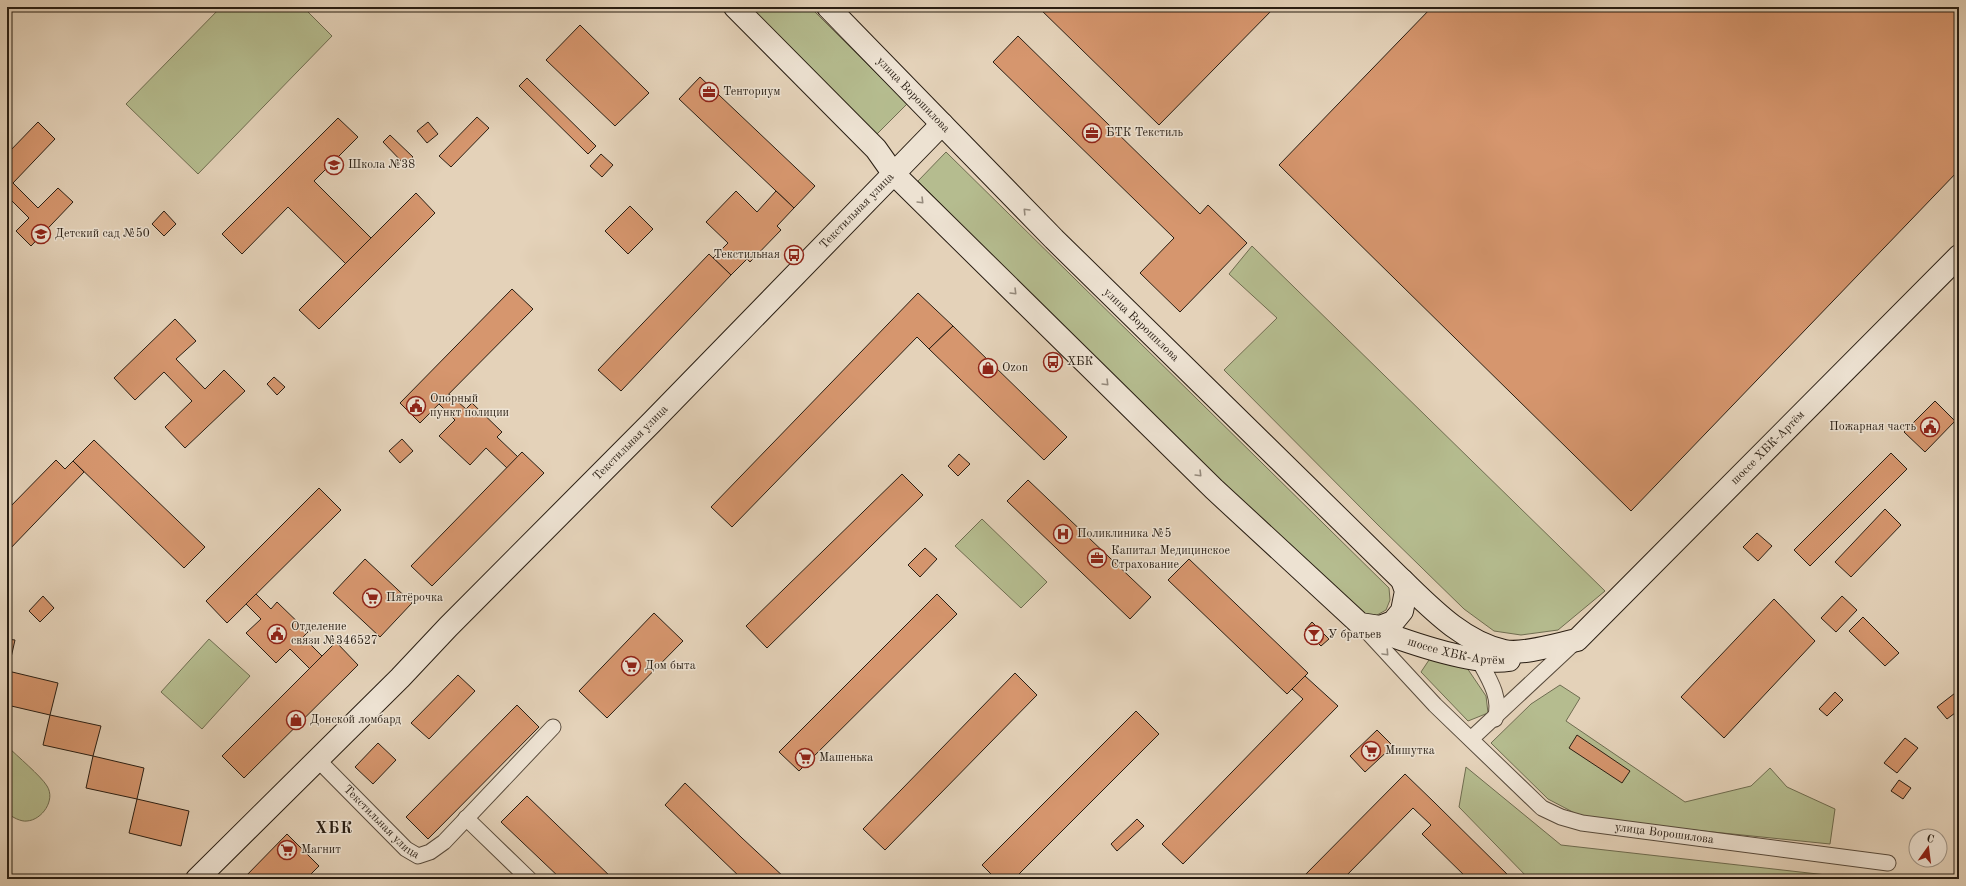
<svg xmlns="http://www.w3.org/2000/svg" width="1966" height="886" viewBox="0 0 1966 886" font-family="'Old Standard TT',serif">
<rect width="100%" height="100%" fill="#e4d2b9"/>
<filter id="stains"><feTurbulence type="fractalNoise" baseFrequency=".005" numOctaves="4"/><feColorMatrix values="0 0 0 0 .2 0 0 0 0 .09 0 0 0 0 .02 0 0 0 .5 -.17"/></filter>
<radialGradient id="worn" r=".72"><stop offset=".6" stop-color="#630" stop-opacity="0"/><stop offset="1" stop-color="#630" stop-opacity=".3"/></radialGradient>
<!-- green -->
<g fill="#b5bc8f" stroke="#6f6d51">
<path d="M221 7H303L332 36 198 174 126 104Z"/>
<path d="M746 7H810L907 104 875 136Z"/>
<path d="M946 152 1389 588 1390 600 1386 610 1370 619 1346 609 918 181Z"/>
<path d="M1252 246 1605 591 1558 630 1521 635 1494 631 1464 609 1378 525 1224 370 1277 318 1229 274Z"/>
<path d="M982 519 1047 582 1021 608 955 546Z"/>
<path d="M209 639 250 676 202 729 161 692Z"/>
<path d="M1431 657 1467 668 1486 696 1488 713 1468 721 1421 672Z"/>
<path d="M1560 685 1580 698 1566 721 1685 802 1751 786 1770 768 1787 787 1835 809 1830 844 1586 819 1548 799 1491 743 1531 704Z"/>
<path d="M7 746C17 756 41 776 47 786 56 800 42 820 27 821 21 822 12 817 7 813Z"/>
<path d="M1466 767 1561 845 1862 879H1529L1459 807Z"/>
</g>
<!-- building -->
<g fill="#d6966e" stroke="#291e13">
<path d="M1038 7H1275L1159 125Z"/>
<path d="M1432 7H1959V170L1631 511 1279 165Z"/>
<path d="M580 25 649 93 615 126 546 60Z"/>
<path d="M1018 36 1200 214 1208 205 1247 243 1180 312 1140 273 1174 238 993 62Z"/>
<path d="M700 77 815 186 794 208 679 99Z"/>
<path d="M527 78 596 146 588 154 519 86Z"/>
<path d="M477 117 489 128 451 167 439 156Z"/>
<path d="M338 118 358 137 314 181 371 238 346 264 288 207 242 254 222 234Z"/>
<path d="M38 122 55 139 13 183 38 208 58 188 73 202 31 246 16 231 29 218 7 196V154Z"/>
<path d="M428 122 438 134 427 143 417 131Z"/>
<path d="M390 135 413 157 405 165 383 142Z"/>
<path d="M601 154 613 165 602 177 590 166Z"/>
<path d="M736 191 757 212 776 191 794 208 777 226 781 230 750 262 747 259 731 275 713 258 728 243 706 222Z"/>
<path d="M416 193 435 213 319 329 299 310Z"/>
<path d="M630 206 653 229 628 254 605 231Z"/>
<path d="M164 211 176 224 164 236 152 224Z"/>
<path d="M709 254 731 275 621 391 598 370Z"/>
<path d="M512 289 533 309 420 423 400 403Z"/>
<path d="M918 293 953 326 929 349 917 337 732 527 711 507Z"/>
<path d="M175 319 196 341 176 359 205 389 224 370 245 391 185 448 165 427 192 401 164 372 135 400 114 378Z"/>
<path d="M953 326 1067 437 1044 460 929 349Z"/>
<path d="M274 377 285 387 277 395 267 384Z"/>
<path d="M449 394 466 409 472 403 502 432 497 437 518 457 507 468 486 448 470 465 439 436 455 420 439 404Z"/>
<path d="M1935 401 1955 421 1925 452 1904 432Z"/>
<path d="M402 439 413 451 400 463 389 451Z"/>
<path d="M94 440 205 547 184 568 73 461Z"/>
<path d="M522 452 544 473 432 586 411 566Z"/>
<path d="M1891 453 1907 469 1810 566 1794 550Z"/>
<path d="M959 454 970 464 958 476 948 466Z"/>
<path d="M56 460 65 469 73 461 84 472 7 552V510Z"/>
<path d="M902 474 923 495 767 648 746 626Z"/>
<path d="M1028 480 1151 597 1130 619 1007 501Z"/>
<path d="M319 488 341 510 227 623 206 601Z"/>
<path d="M1885 509 1901 525 1851 577 1835 562Z"/>
<path d="M1757 533 1772 546 1758 561 1743 547Z"/>
<path d="M925 548 937 559 920 577 908 565Z"/>
<path d="M365 559 412 603 380 637 333 593Z"/>
<path d="M1189 559 1308 673 1287 694 1168 580Z"/>
<path d="M256 594 271 609 277 602 308 632 303 637 322 656 310 669 290 649 276 663 246 633 261 619 246 604Z"/>
<path d="M937 594 957 614 799 771 779 752Z"/>
<path d="M43 596 54 608 40 622 29 611Z"/>
<path d="M1842 596 1857 610 1836 632 1821 618Z"/>
<path d="M1774 599 1815 641 1724 738 1681 697Z"/>
<path d="M654 613 683 641 607 718 579 691Z"/>
<path d="M1863 617 1899 653 1885 666 1849 631Z"/>
<path d="M1312 622 1329 639 1321 646 1305 630Z"/>
<path d="M7 639 15 640 8 671H7Z"/>
<path d="M336 642 358 665 244 778 222 756Z"/>
<path d="M8 671 58 683 50 715 7 705Z"/>
<path d="M1015 673 1037 695 885 850 863 829Z"/>
<path d="M458 675 475 691 429 739 411 723Z"/>
<path d="M1305 676 1338 706 1183 864 1162 844 1303 699 1292 689Z"/>
<path d="M1959 690V710L1947 719 1937 707Z"/>
<path d="M1835 692 1843 700 1827 716 1819 709Z"/>
<path d="M517 705 539 727 428 839 406 817Z"/>
<path d="M1136 711 1159 734 1014 879H996L982 865Z"/>
<path d="M50 715 101 726 93 756 43 745Z"/>
<path d="M1377 730 1393 746 1365 772 1350 756Z"/>
<path d="M1577 735 1630 771 1622 783 1569 748Z"/>
<path d="M1905 738 1918 748 1897 773 1884 763Z"/>
<path d="M378 743 396 760 373 784 355 767Z"/>
<path d="M93 756 144 768 137 799 86 788Z"/>
<path d="M1405 774 1434 802 1512 879H1468L1422 834 1431 825 1413 808 1343 879H1301Z"/>
<path d="M1899 780 1911 788 1903 799 1891 791Z"/>
<path d="M685 783 742 838 786 879H742L665 805Z"/>
<path d="M527 796 613 879H561L501 822Z"/>
<path d="M137 799 189 811 181 846 129 833Z"/>
<path d="M1137 819 1144 826 1117 851 1111 844Z"/>
<path d="M287 834 319 866 306 879H243Z"/>
</g>
<g fill="none" stroke-linecap="round" stroke-linejoin="round">
<!-- minor casing -->
<g stroke="#584b3c" stroke-width="17">
<g id="minor">
<path id="s1" d="M1362 626 1435 705 1542 808 1561 817 1582 823 1888 863"/>
<path d="M1475 653C1485 673 1503 696 1495 719"/>
<path d="M1471 739 1575 642"/>
<path id="s2" d="M318 760 406 849 418 856 430 852 444 842 553 727"/>
<path d="M466 818 529 879"/>
</g>
</g>
<!-- secondary casing -->
<g stroke="#291e13" stroke-width="24">
<g id="secondary">
<path d="M735 7 876 149 893 173 1214 489 1360 624 1380 627 1393 622 1402 611 1406 591 1402 580 1054 239 828 7"/>
<path id="s3" d="M1402 580C1431 608 1463 642 1504 651 1523 655 1558 644 1577 640L1959 256"/>
<path id="s4" d="M1368 627C1402 640 1473 666 1509 660"/>
<path id="s5" d="M197 879 400 678 448 627 652 422 942 124"/>
</g>
</g>
<!-- minor -->
<use href="#minor" stroke="#ede2d2" stroke-width="15"/>
<!-- secondary -->
<use href="#secondary" stroke="#ede2d2" stroke-width="22"/>
</g>
<!-- one-way arrows -->
<defs><path id="oneway-chevron" d="M-2-3.5L2.5 0L-2 3.5" fill="none" stroke-width="1.6" stroke-linecap="round" stroke-linejoin="round"/></defs>
<g stroke="#958a7c">
<use href="#oneway-chevron" transform="translate(921 201) rotate(45)"/>
<use href="#oneway-chevron" transform="translate(1026 211) rotate(-134)"/>
<use href="#oneway-chevron" transform="translate(1014 292) rotate(45)"/>
<use href="#oneway-chevron" transform="translate(1106 383) rotate(45)"/>
<use href="#oneway-chevron" transform="translate(1199 474) rotate(45)"/>
<use href="#oneway-chevron" transform="translate(1386 653) rotate(47)"/>
</g>
<!-- icons -->
<defs>
<g id="office-ring" transform="scale(1)"><circle r="9.5" fill="#ede2d2" stroke="#8f2418" stroke-width="1.5"/><path d="M-6-3h4V-5.5h4V-3h4V5H-6ZM-1-4.5V-3h2v-1.5ZM-6 0V1H6V0Z" fill="#8f2418"/></g>
<g id="school-ring" transform="scale(1)"><circle r="9.5" fill="#ede2d2" stroke="#8f2418" stroke-width="1.5"/><path d="M0-5L7-2L0 1L-7-2ZM-4 1L0 2.5L4 1V4Q0 6-4 4Z" fill="#8f2418"/></g>
<g id="bus-ring" transform="scale(1)"><circle r="9.5" fill="#ede2d2" stroke="#8f2418" stroke-width="1.5"/><path d="M-5-6H5V4H4V6H2V4H-2V6H-4V4H-5ZM-3.5-4V0h7V-4ZM-3.5 1.2v1.5H-2V1.2ZM2 1.2v1.5H3.5V1.2Z" fill="#8f2418"/></g>
<g id="shop-ring" transform="scale(1)"><circle r="9.5" fill="#ede2d2" stroke="#8f2418" stroke-width="1.5"/><path d="M-5-2.5h2.3a2.7 3.5 0 0 1 5.4 0H5L5.5 6h-11ZM-1.5-2.5h3a1.5 2.3 0 0 0-3 0Z" fill="#8f2418"/></g>
<g id="civic-ring" transform="scale(1)"><circle r="9.5" fill="#ede2d2" stroke="#8f2418" stroke-width="1.5"/><path d="M-.6-6.5H3V-4.5H.6V-3L4-1V1h2V6H-6V1h2V-1L-.6-3ZM-1.2 2.5V6h2.4V2.5Z" fill="#8f2418"/></g>
<g id="hospital-ring" transform="scale(1)"><circle r="9.5" fill="#ede2d2" stroke="#8f2418" stroke-width="1.5"/><path d="M-5-5h3v3.5h4V-5h3V5h-3V1.5h-4V5h-3Z" fill="#8f2418"/></g>
<g id="supermarket-ring" transform="scale(1)"><circle r="9.5" fill="#ede2d2" stroke="#8f2418" stroke-width="1.5"/><path d="M-6-5.5h2.5l.6 2H6L4.5 2H-2.5L-4.4-4H-6ZM-1.5 3.2a1.3 1.3 0 1 0 .1 0ZM3 3.2a1.3 1.3 0 1 0 .1 0Z" fill="#8f2418"/></g>
<g id="bar-ring" transform="scale(1)"><circle r="9.5" fill="#ede2d2" stroke="#8f2418" stroke-width="1.5"/><path d="M-6-5H6L.8 .8V4.5H3.5V6h-7V4.5H-.8V.8Z" fill="#8f2418"/></g>
</defs>
<g fill-rule="evenodd">
<use href="#office-ring" x="709" y="92"/>
<use href="#office-ring" x="1092" y="133"/>
<use href="#school-ring" x="334" y="165"/>
<use href="#school-ring" x="41" y="234"/>
<use href="#bus-ring" x="794" y="255"/>
<use href="#bus-ring" x="1053" y="362"/>
<use href="#shop-ring" x="988" y="368"/>
<use href="#civic-ring" x="416" y="406"/>
<use href="#civic-ring" x="1930" y="427"/>
<use href="#hospital-ring" x="1063" y="534"/>
<use href="#office-ring" x="1097" y="558"/>
<use href="#supermarket-ring" x="372" y="598"/>
<use href="#civic-ring" x="277" y="634"/>
<use href="#bar-ring" x="1314" y="635"/>
<use href="#supermarket-ring" x="631" y="666"/>
<use href="#shop-ring" x="296" y="720"/>
<use href="#supermarket-ring" x="1371" y="751"/>
<use href="#supermarket-ring" x="805" y="758"/>
<use href="#supermarket-ring" x="287" y="850"/>
</g>
<g text-anchor="middle" dominant-baseline="central" stroke-width="3" stroke-linejoin="round" paint-order="stroke">
<!-- poi labels -->
<g font-size="12" fill="#291e13" stroke="#ede2d2" text-anchor="start">
<text x="723" y="92">Тенториум</text>
<text x="1106" y="133">БТК Текстиль</text>
<text x="348" y="165">Школа №38</text>
<text x="55" y="234">Детский сад №50</text>
<text x="780" y="255" text-anchor="end">Текстильная</text>
<text x="1067" y="362">ХБК</text>
<text x="1002" y="368">Ozon</text>
<text x="430" y="399">Опорный<tspan x="430" dy="14">пункт полиции</tspan></text>
<text x="1916" y="427" text-anchor="end">Пожарная часть</text>
<text x="1077" y="534">Поликлиника №5</text>
<text x="1111" y="551">Капитал Медицинское<tspan x="1111" dy="14">Страхование</tspan></text>
<text x="386" y="598">Пятёрочка</text>
<text x="291" y="627">Отделение<tspan x="291" dy="14">связи №346527</tspan></text>
<text x="1328" y="635">У братьев</text>
<text x="645" y="666">Дом быта</text>
<text x="310" y="720">Донской ломбард</text>
<text x="1385" y="751">Мишутка</text>
<text x="819" y="758">Машенька</text>
<text x="301" y="850">Магнит</text>
</g>
<!-- street labels -->
<g font-size="12" fill="#291e13" stroke="#ede2d2">
<text transform="translate(913 95) rotate(46)">улица Ворошилова</text>
<text stroke="none"><textPath href="#s5" startOffset="939">Текстильная улица</textPath></text>
<text transform="translate(1141 325) rotate(44)">улица Ворошилова</text>
<text stroke="none"><textPath href="#s5" startOffset="615">Текстильная улица</textPath></text>
<text stroke="none"><textPath href="#s3" startOffset="471">шоссе ХБК-Артём</textPath></text>
<text stroke="none"><textPath href="#s4" startOffset="92">шоссе ХБК-Артём</textPath></text>
<text stroke="none"><textPath href="#s2" startOffset="89">Текстильная улица</textPath></text>
<text stroke="none"><textPath href="#s1" startOffset="382">улица Ворошилова</textPath></text>
</g>
<!-- district labels -->
<g font-size="16" font-weight="bold" letter-spacing="1" fill="#291e13" stroke="#ede2d2">
<text x="334" y="829">ХБК</text>
</g>
</g>
<!-- margin -->
<rect width="1966" height="886" fill="none" stroke="#e4d2b9" stroke-width="24"/>
<rect x="8" y="8" width="1950" height="870" fill="none" stroke="#291e13" stroke-width="2"/>
<rect x="12" y="12" width="1942" height="862" fill="none" stroke="#291e13"/>
<!-- north arrow -->
<g transform="translate(1928 848) rotate(14)"><circle r="19" fill="#ede2d2" stroke="#9f9486"/>
<path d="M0-3L7 15L0 10L-7 15Z" fill="#8f2418"/>
<text y="-6" font-size="11" font-weight="bold" text-anchor="middle" fill="#291e13">С</text>
</g>
<rect width="100%" height="100%" filter="url(#stains)"/>
<rect width="100%" height="100%" fill="url(#worn)"/>
</svg>
